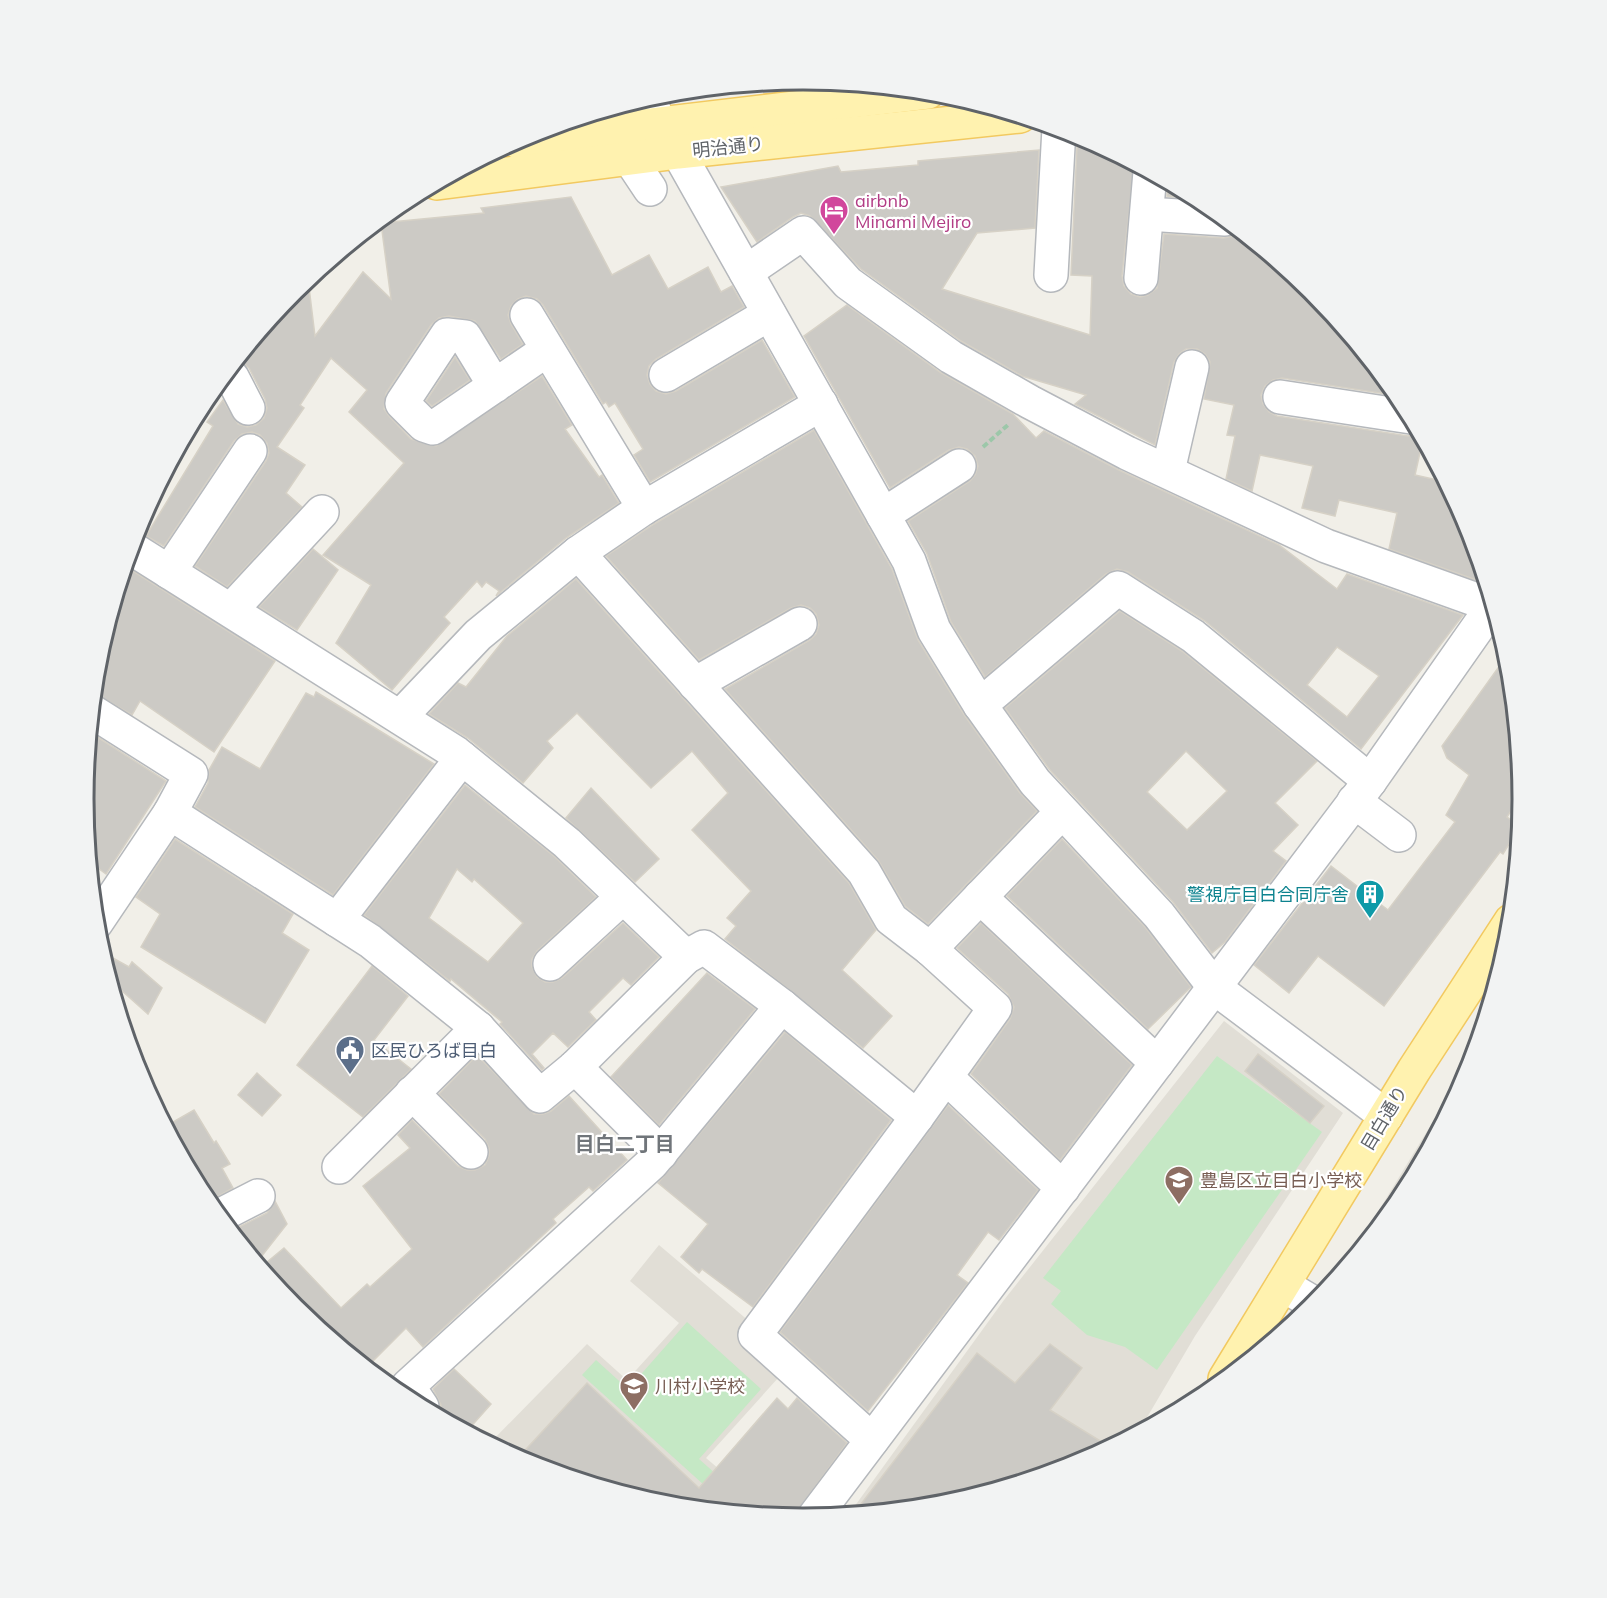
<svg xmlns="http://www.w3.org/2000/svg" width="1607" height="1598" viewBox="0 0 1607 1598" font-family="Mulish,'Noto Sans JP',sans-serif">
<rect width="100%" height="100%" fill="#f1efe8"/>
<!-- education -->
<g fill="#e1ded6">
<path d="M1224 1021 1343 1113 1195 1336 1139 1431 1079 1464 944 1505 849 1514 1004 1300Z"/>
<path d="M1474 1054 1468 1075 1402 1199 1342 1271Z"/>
<path d="M659 1245 750 1322 743 1333 745 1349 779 1377 706 1458 773 1515 663 1505 528 1464 490 1443 587 1344 627 1380 679 1323 630 1281Z"/>
</g>
<!-- pitch -->
<g fill="#c5e8c5">
<path d="M1217 1056 1322 1132 1157 1370 1125 1347 1087 1335 1051 1304 1061 1291 1043 1278Z"/>
<path d="M687 1322 761 1389 699 1459 761 1514 734 1512 582 1375 596 1360 628 1389Z"/>
</g>
<!-- building -->
<g fill="#cccac5" stroke="#d6d1c6" stroke-width="1.5" fill-rule="evenodd">
<path d="M1077 146H1102L1134 164 1122 276 1124 286 1131 294 1140 297 1148 295 1157 288 1164 234 1224 238 1233 236 1239 230 1312 290 1399 396 1282 378 1273 380 1265 386 1261 395 1263 404 1269 412 1277 416 1408 436 1420 433 1423 439 1415 475 1446 482 1468 524 1485 578 1482 582 1389 549 1397 513 1339 500 1335 516 1302 508 1313 466 1260 455 1252 491 1226 479 1235 436 1227 435 1234 405 1204 399 1210 362 1205 354 1197 349H1186L1179 354 1174 362 1155 445 1075 404 1086 395 1022 376 961 341 861 269 810 216 801 213 793 217 757 242 721 187 838 166 841 172 918 165V161L1039 150 1035 228 977 233 942 289 1090 335 1092 276 1071 275Z"/>
<path d="M1168 182 1175 186 1199 199 1167 196Z"/>
<path d="M571 197 612 275 649 255 668 289 708 267 721 292 732 286 744 307 656 359 649 366 647 375 650 384 656 391 666 394 676 391 762 340 795 397 650 482 634 455 643 449 615 403 609 407 606 402 603 404 543 305 537 299 526 296 518 299 511 306 508 315 511 324 523 344 501 359 475 321 449 316 439 318 431 325 386 393 384 409 389 416 411 439 436 446 542 376 572 425 565 429 599 477 602 475 619 503 566 538 496 596 499 591 486 582 482 587 477 581 444 617 450 623 392 690 336 643 371 585 323 555 404 463 349 412 367 390 331 358 300 405 304 408 277 447 305 465 286 493 302 507 227 587 195 566 266 461 269 453 267 443 260 435 252 432 242 434 234 441 164 546 146 536 213 426 207 422 223 400 238 424 247 427 256 425 264 418 267 408 265 399 249 368 238 359 295 290 308 279 315 336 363 272 391 299 381 223 484 213 481 208Z"/>
<path d="M847 305 940 372 1013 414 1036 438 1044 431 1119 470 1279 545 1337 589 1347 574 1463 615 1361 749 1205 621 1128 572 1117 569 1106 574 985 677 951 622 927 554 908 521 970 481 975 475 978 466 975 456 967 449 959 447 949 450 890 488 804 336ZM1337 647 1379 676 1347 717 1307 685Z"/>
<path d="M455 357 470 380 432 406 426 401Z"/>
<path d="M814 430 892 569 918 640 965 716 1020 793 1037 811 928 924 905 906 878 860 725 689 810 640 816 634 819 625 816 614 810 608 801 605 791 608 699 660 606 556 654 524Z"/>
<path d="M313 549 338 570 297 630 259 607Z"/>
<path d="M133 571 275 661 214 752 140 701 132 715 94 693 97 666 107 649 104 647 118 623 110 618 116 599Z"/>
<path d="M576 579 849 883 876 930 842 970 892 1016 863 1048 725 939 736 926 727 918 751 891 692 830 728 793 692 751 651 788 577 713 547 741 553 748 523 783 468 738 429 714 458 683 466 687 507 636Z"/>
<path d="M1120 611 1182 651 1317 761 1275 803 1298 825 1273 851 1286 861 1225 942 1212 953 1173 902 1050 770 1005 708ZM1186 751 1227 791 1187 830 1147 792Z"/>
<path d="M1508 654 1522 794 1507 817 1520 826 1503 854 1500 852 1384 1006 1318 956 1289 993 1254 965 1331 866 1388 910 1455 822 1446 815 1469 775 1447 758 1442 746Z"/>
<path d="M316 692 434 764 333 895 195 807 208 783 209 770 222 747 260 769 306 693 314 697Z"/>
<path d="M91 733 166 781 106 874 90 862 84 799Z"/>
<path d="M465 785 555 857 596 897 537 951 532 959V967L537 977 545 982H553L562 978 623 923 659 957 631 985 623 978 589 1012 596 1020 568 1047 553 1033 532 1054 544 1068 542 1070 500 1024 502 1022 451 979 450 981 364 915ZM457 869 472 882 474 879 523 923 488 962 429 918Z"/>
<path d="M591 788 659 859 635 882 566 818Z"/>
<path d="M175 839 293 914 282 933 309 950 265 1023 141 947 160 914 136 897Z"/>
<path d="M1062 839 1145 927 1191 987 1148 1029 1007 896Z"/>
<path d="M981 923 1132 1065 1060 1160 971 1074 1010 1019 1014 1007 1008 994 957 948Z"/>
<path d="M102 952 129 967 132 962 162 988 148 1014 110 980Z"/>
<path d="M372 966 408 996 374 1040 411 1069 363 1117 297 1065Z"/>
<path d="M707 973 755 1009 659 1125 611 1077Z"/>
<path d="M785 1032 891 1120 753 1307 702 1269 699 1273 681 1257 708 1224 658 1183Z"/>
<path d="M1258 1054 1324 1106 1310 1123 1245 1071Z"/>
<path d="M477 1055 534 1114H543L551 1111 569 1096 627 1160 593 1191 589 1187 553 1219 556 1223 423 1347 406 1328 367 1367 294 1308 261 1267 284 1248 341 1308 367 1284 370 1287 412 1249 363 1186 410 1148 398 1135 412 1120 458 1166 467 1170H475L485 1165 489 1156V1148L485 1139 439 1094Z"/>
<path d="M257 1073 281 1095 262 1116 238 1095Z"/>
<path d="M948 1105 1038 1190 999 1240 988 1232 957 1275 968 1283 868 1411 780 1332Z"/>
<path d="M194 1110 214 1143 216 1141 230 1164 222 1168 233 1188 208 1202 166 1126Z"/>
<path d="M275 1201 287 1224 257 1262 231 1231 267 1213Z"/>
<path d="M1050 1344 1082 1368 1050 1410 1110 1447 1079 1464 944 1505 854 1513 977 1353 1015 1383Z"/>
<path d="M454 1369 491 1404 467 1431 440 1412 441 1405 433 1389Z"/>
<path d="M587 1383 699 1488 777 1398 788 1409 797 1398 847 1443 793 1517 663 1505 518 1458Z"/>
</g>
<g fill="none" stroke-linecap="round" stroke-linejoin="round">
<!-- minor casing -->
<g stroke="#b5b8bc" stroke-width="36">
<g id="minor">
<path d="M648 98 660 123"/>
<path d="M678 152 909 561 934 630 980 705 1035 782 1159 915 1215 988 1386 1116"/>
<path d="M630 159 650 189"/>
<path d="M1147 214 1225 219"/>
<path d="M746 272 803 233 848 283 951 357 1030 402 1127 453 1326 546 1474 599 1495 612"/>
<path d="M1051 275 1059 128"/>
<path d="M1141 278 1150 172"/>
<path d="M527 315 644 508"/>
<path d="M226 374 232 377 248 408"/>
<path d="M666 375 769 314"/>
<path d="M495 386 465 337 447 335 402 403 424 425 433 428 547 350"/>
<path d="M1280 397 1411 417"/>
<path d="M1168 471 1192 367"/>
<path d="M883 515 959 466"/>
<path d="M131 548 456 753 567 843 686 957"/>
<path d="M578 553 864 872 891 919 930 949 995 1008 917 1117 755 1335 872 1440"/>
<path d="M169 572 250 451"/>
<path d="M231 610 322 512"/>
<path d="M695 684 800 624"/>
<path d="M980 705 1118 588 1193 636 1370 781"/>
<path d="M93 712 191 774 170 813 96 923"/>
<path d="M400 717 478 635 578 553 644 508 821 404"/>
<path d="M1354 801 1399 835"/>
<path d="M170 813 370 941 478 1028 540 1096 575 1067 686 957 704 947 782 1006 917 1117"/>
<path d="M980 897 1157 1063"/>
<path d="M337 920 462 758"/>
<path d="M930 949 1062 812"/>
<path d="M550 964 623 897"/>
<path d="M575 1067 661 1153"/>
<path d="M946 1077 1063 1188"/>
<path d="M412 1093 471 1152"/>
<path d="M339 1167 478 1028"/>
<path d="M219 1216 258 1196"/>
<path d="M1283 1285 1315 1304"/>
<path d="M422 1407 408 1386 652 1163 782 1006"/>
<path d="M814 1517 1370 781 1490 610 1492 602"/>
</g>
</g>
<!-- major casing -->
<g stroke="#f2c960" stroke-width="36">
<g id="major">
<path d="M516 141 928 92"/>
<path d="M437 183 678 152 1020 116"/>
<path d="M1225 1379 1414 1070 1511 921"/>
</g>
</g>
<!-- path -->
<path stroke="#9cc7a9" stroke-width="4" stroke-dasharray="6 3" stroke-linecap="butt" d="M983 447 1009 424"/>
<!-- minor -->
<use href="#minor" stroke="#fff" stroke-width="33"/>
<!-- major -->
<use href="#major" stroke="#fff2af" stroke-width="33"/>
</g>
<!-- icons -->
<defs>
<g id="hotel-pin" transform="scale(1.5)"><path d="M0 17L-7.5 6A9.5 9.5 0 1 1 7.5 6Z" fill="#d1479c" stroke="#fff"/><path d="M-6-4.5h1.5V1H6V5H4.5V3h-9V5H-6ZM-4 0a1.8 1.8 0 1 1 3.6 0ZM.5 0V-2.5h3Q6-2.5 6 0Z" fill="#fff"/></g>
<g id="building-pin" transform="scale(1.5)"><path d="M0 17L-7.5 6A9.5 9.5 0 1 1 7.5 6Z" fill="#0f9aa8" stroke="#fff"/><path d="M-4-6H4V6H1V3H-1V6H-4ZM-2.5-4.3h1.7v1.8h-1.7ZM.8-4.3h1.7v1.8H.8ZM-2.5-1h1.7V.8h-1.7ZM.8-1h1.7V.8H.8Z" fill="#fff"/></g>
<g id="civic-pin" transform="scale(1.5)"><path d="M0 17L-7.5 6A9.5 9.5 0 1 1 7.5 6Z" fill="#5c6f8a" stroke="#fff"/><path d="M-.6-6.5H3V-4.5H.6V-3L4-1V1h2V6H-6V1h2V-1L-.6-3ZM-1.2 2.5V6h2.4V2.5Z" fill="#fff"/></g>
<g id="school-pin" transform="scale(1.5)"><path d="M0 17L-7.5 6A9.5 9.5 0 1 1 7.5 6Z" fill="#8d6e63" stroke="#fff"/><path d="M0-5L7-2L0 1L-7-2ZM-4 1L0 2.5L4 1V4Q0 6-4 4Z" fill="#fff"/></g>
</defs>
<g fill-rule="evenodd">
<use href="#hotel-pin" x="834" y="210"/>
<use href="#building-pin" x="1370" y="894"/>
<use href="#civic-pin" x="350" y="1050"/>
<use href="#school-pin" x="1179" y="1180"/>
<use href="#school-pin" x="634" y="1386"/>
</g>
<g text-anchor="middle" dominant-baseline="central" stroke-width="4.5" stroke-linejoin="round" paint-order="stroke">
<!-- street labels -->
<g font-size="18" fill="#5f6368" stroke="#fff">
<text transform="translate(728 147) rotate(-6)">明治通り</text>
<text transform="translate(1384 1118) rotate(-59)">目白通り</text>
</g>
<!-- hotel labels -->
<g font-size="18" fill="#b23c85" stroke="#fff" text-anchor="start">
<text x="855" y="200">airbnb<tspan x="855" dy="21">Minami Mejiro</tspan></text>
</g>
<!-- culture labels -->
<g font-size="18" fill="#0d838f" stroke="#fff" text-anchor="end">
<text x="1349" y="894">警視庁目白合同庁舎</text>
</g>
<!-- service labels -->
<g font-size="18" fill="#4e5e75" stroke="#fff" text-anchor="start">
<text x="371" y="1050">区民ひろば目白</text>
</g>
<!-- education labels -->
<g font-size="18" fill="#785e54" stroke="#fff" text-anchor="start">
<text x="1200" y="1180">豊島区立目白小学校</text>
<text x="655" y="1386">川村小学校</text>
</g>
<!-- neighbourhood labels -->
<g font-size="20" font-weight="bold" fill="#70757a" stroke="#fff">
<text x="625" y="1143">目白二丁目</text>
</g>
</g>
<!-- crop -->
<path d="M0 0H1607V1598H0ZM94 799a709 709 0 1 1 1418 0a709 709 0 1 1-1418 0Z" fill="#f2f3f3" fill-rule="evenodd"/>
<path fill="none" stroke="#5f6368" stroke-width="3" d="M94 799a709 709 0 1 1 1418 0a709 709 0 1 1-1418 0Z"/>
</svg>
